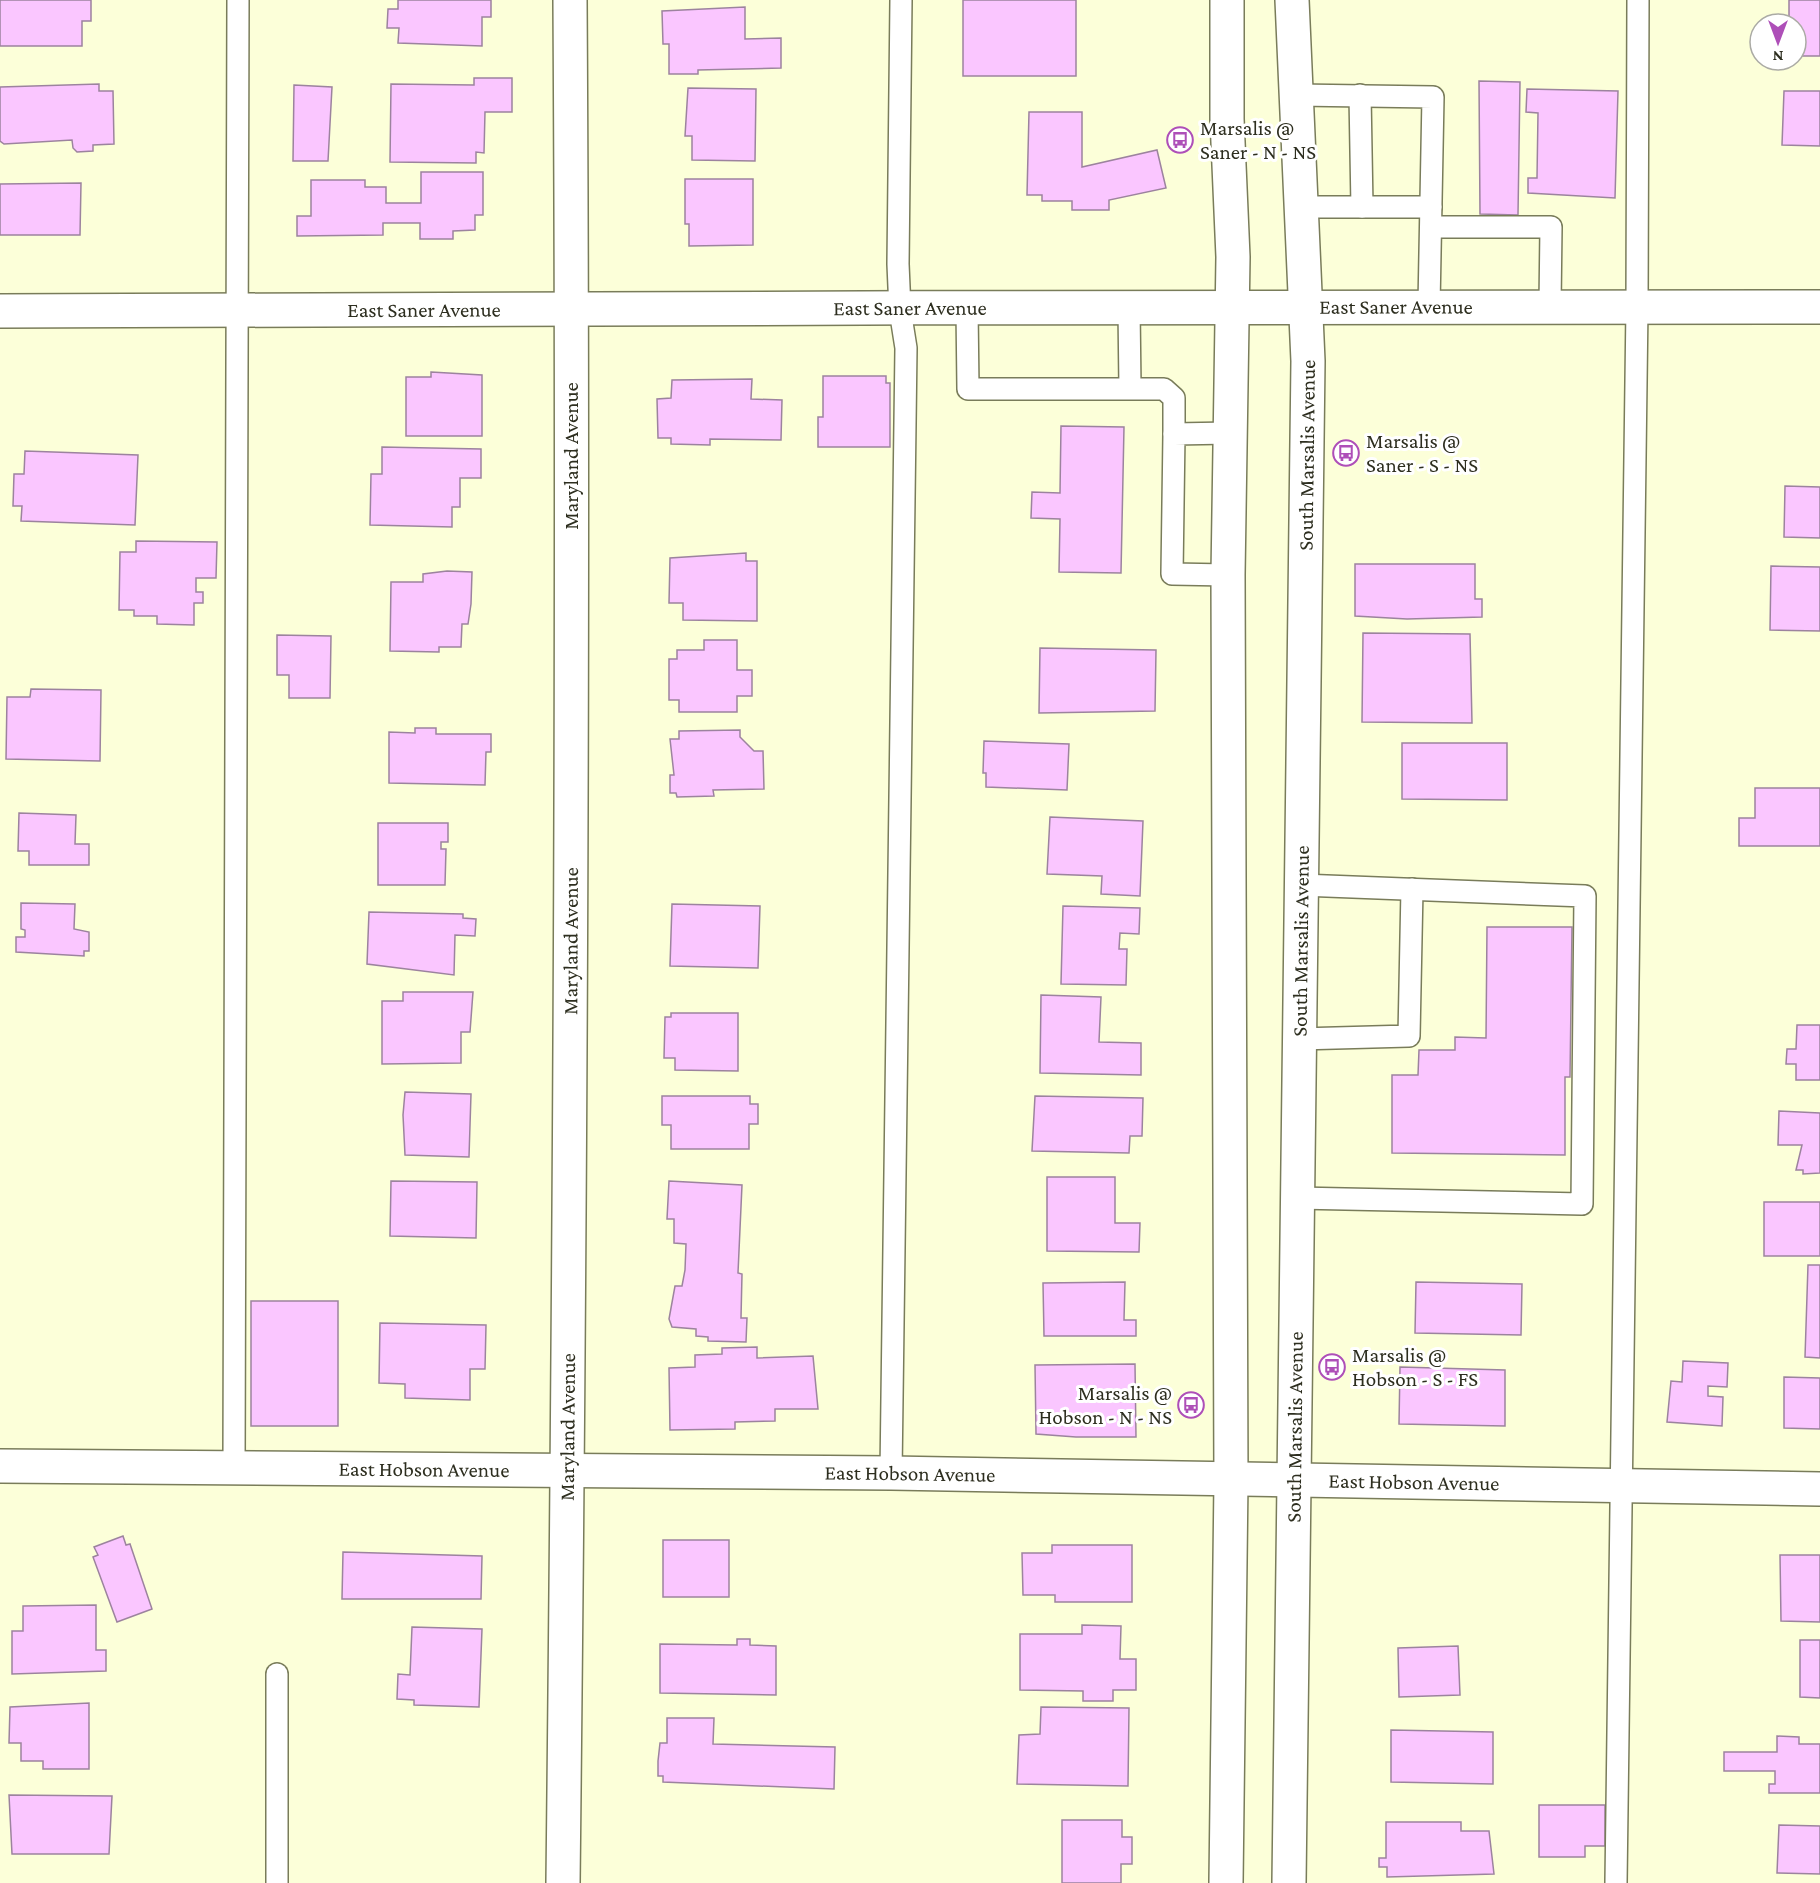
<svg xmlns="http://www.w3.org/2000/svg" width="1820" height="1883" viewBox="0 0 1820 1883" font-family="'Crimson Pro',serif">
<rect width="100%" height="100%" fill="#fcffd9"/>
<!-- building -->
<g fill="#fac6ff" stroke="#9c839e" stroke-width="1.5">
<path d="M0 0H91V21H82V46H0Z"/>
<path d="M398 0H491V17H482V46L398 43 399 28H387L388 9H398Z"/>
<rect x="963" y="0" width="113" height="76"/>
<path d="M1789 0H1820V56H1796V24H1789Z"/>
<path d="M745 7V39L781 38V68L698 70V74H669V44H663L662 11Z"/>
<path d="M474 78H512V112H485L484 153 476 152V163L390 162 391 84 474 85Z"/>
<path d="M1479 81 1520 82 1518 215 1480 214Z"/>
<path d="M99 84V91H113L114 144 93 145V151L77 152 73 148 72 140 4 144 0 141V87Z"/>
<path d="M294 85 332 87 328 161H293Z"/>
<path d="M688 88 756 89 755 161 692 160V136H685Z"/>
<path d="M1527 89 1618 91 1615 198 1528 193V178H1537L1538 113 1526 112Z"/>
<path d="M1784 91H1820V146L1782 145Z"/>
<path d="M1029 112H1082V167L1157 150 1166 188 1109 200V210H1072V201H1042V195H1027Z"/>
<path d="M421 172H483V215H475V230L453 231V239H420V223H383V235L297 236V216H311V180H365V187H386V203H421Z"/>
<path d="M685 179H753V245L689 246V224H685Z"/>
<path d="M81 183 80 235H0V184Z"/>
<path d="M431 372 482 375V436H406V377H431Z"/>
<path d="M823 376H886V383H890V447H818V417H823Z"/>
<path d="M752 379 751 399 782 400 781 440 710 439V445L671 444V438H658L657 399 671 398 672 380Z"/>
<path d="M1061 426 1124 427 1121 573 1059 572 1060 519 1031 518 1032 492 1060 493Z"/>
<path d="M382 447 481 449V478H460V507H452V527L370 525 371 474H382Z"/>
<path d="M25 451 138 455 135 525 21 521 22 506H13L14 474H24Z"/>
<path d="M1785 486 1820 487V538L1784 537Z"/>
<path d="M136 541 217 542 216 578H196V592H203V603H194V625L157 624V616H134V610H119L120 552H136Z"/>
<path d="M746 553V561H757V621L683 620V603H669L670 558Z"/>
<path d="M1355 564H1475V599H1482V617L1407 619 1355 616Z"/>
<path d="M1771 566 1820 567V631L1770 630Z"/>
<path d="M447 571 472 572 471 604 468 624H462L461 647H439V652L390 651 391 582H423V574Z"/>
<path d="M1363 633 1470 634 1472 723 1362 722Z"/>
<path d="M277 635 331 636 330 698H289V675H277Z"/>
<path d="M704 640H737V670H752V696H737V712H679V700H669V659H677V650H704Z"/>
<path d="M1040 648 1156 650 1155 711 1039 713Z"/>
<path d="M31 689 101 690 100 761 6 759 7 697H30Z"/>
<path d="M415 728H436V734H491V752H486L485 785 389 783V732L415 733Z"/>
<path d="M740 730V737L754 751H763L764 789 713 790 714 796 677 797 676 793H670V775H674L670 739H679V731Z"/>
<path d="M984 741 1069 744 1067 790 986 787V773H983Z"/>
<path d="M1402 743H1507V800L1402 799Z"/>
<path d="M1755 788H1820V846H1739V818H1755Z"/>
<path d="M19 813 76 815 75 844H89V865H29V851H18Z"/>
<path d="M1050 817 1143 821 1140 896 1101 894 1102 876 1047 874Z"/>
<path d="M378 823H448V842H441V849H446L445 885H378Z"/>
<path d="M21 903 75 904 74 929 89 932V951H84V956L16 952V937H25V930L21 929Z"/>
<path d="M672 904 760 906 758 968 670 966Z"/>
<path d="M1063 906 1140 908 1139 934 1120 933 1119 949H1127L1126 985 1061 984Z"/>
<path d="M369 912 463 914V918L476 919 475 936 455 935 454 975 367 964Z"/>
<path d="M1487 927H1572L1570 1077H1565V1155L1392 1153V1075H1418L1419 1050H1455V1037L1486 1038Z"/>
<path d="M403 992H473L470 1032H461V1063L382 1064V1001H403Z"/>
<path d="M1041 995 1101 997 1099 1042 1141 1043V1075L1040 1073Z"/>
<path d="M671 1013H738V1071L675 1070V1058H664L665 1017H671Z"/>
<path d="M1797 1025H1820V1080H1796V1064H1786L1787 1049H1796Z"/>
<path d="M405 1092 471 1094 469 1157 405 1155 403 1115Z"/>
<path d="M662 1096H750V1104H758V1124H749V1149H671V1125H662Z"/>
<path d="M1035 1096 1143 1098 1142 1136H1130L1129 1153 1032 1151Z"/>
<path d="M1779 1111 1820 1113V1173L1803 1174V1170H1796L1802 1145H1778Z"/>
<path d="M1047 1177H1115V1223H1140L1139 1252 1047 1251Z"/>
<path d="M391 1181 477 1182 476 1238 390 1236Z"/>
<path d="M669 1181 742 1185 738 1273 742 1274 741 1318H747L746 1342 708 1341V1337L696 1336V1329L672 1327 669 1319 675 1286H682L685 1270 686 1244 674 1243V1219H667Z"/>
<rect x="1764" y="1202" width="56" height="54"/>
<path d="M1808 1265H1820V1358L1805 1357Z"/>
<path d="M1125 1282 1124 1320H1136V1336H1044L1043 1283Z"/>
<path d="M1416 1282 1522 1284 1521 1335 1415 1333Z"/>
<rect x="251" y="1301" width="87" height="125"/>
<path d="M380 1323 486 1325 485 1369H470V1400L405 1398V1384L379 1383Z"/>
<path d="M757 1347V1358L813 1356 818 1409H775V1421L735 1422V1429L670 1430 669 1368 695 1367V1355L722 1354V1348Z"/>
<path d="M1683 1361 1728 1363 1727 1387 1708 1386V1396L1723 1397 1722 1426 1667 1422 1671 1381 1682 1382Z"/>
<path d="M1135 1364 1136 1437H1076L1036 1434 1035 1365Z"/>
<path d="M1400 1367 1505 1370V1426L1399 1424Z"/>
<path d="M1784 1377 1820 1378V1429L1784 1428Z"/>
<path d="M123 1536 126 1545 130 1544 152 1609 117 1622 93 1557 98 1555 94 1547Z"/>
<rect x="663" y="1540" width="66" height="57"/>
<path d="M1052 1545H1132V1602H1055V1595H1023L1022 1553H1052Z"/>
<path d="M343 1552 482 1556 481 1599H342Z"/>
<path d="M1780 1555H1820V1622L1781 1621Z"/>
<path d="M96 1605V1650H106V1671L12 1674V1631H23V1606Z"/>
<path d="M1082 1625 1121 1626 1120 1659H1136V1690H1113V1701H1083V1691L1020 1690V1634H1082Z"/>
<path d="M412 1627 482 1629 479 1707 414 1705V1700L397 1699 398 1674 410 1675Z"/>
<path d="M737 1639H750V1645L776 1646V1695L660 1693V1644L737 1645Z"/>
<path d="M1800 1640H1820V1698L1800 1697Z"/>
<path d="M1458 1646 1460 1695 1399 1697 1398 1648Z"/>
<path d="M89 1703V1769H43V1761H21V1743H9L10 1707Z"/>
<path d="M1041 1707 1129 1708 1128 1786 1017 1784 1019 1735 1040 1734Z"/>
<path d="M667 1718H714L713 1744 835 1747 834 1789 663 1782V1776H658V1761L660 1743H667Z"/>
<path d="M1391 1730 1493 1732V1784L1391 1782Z"/>
<path d="M1777 1736 1799 1737V1744H1820V1793H1769V1784H1775V1771H1724V1752H1777Z"/>
<path d="M9 1795 112 1796 109 1854H12Z"/>
<path d="M1539 1805H1605V1846H1585V1857H1539Z"/>
<path d="M1062 1820H1122V1837H1132V1864H1121V1883H1062Z"/>
<path d="M1386 1822H1461V1831H1489L1494 1874 1387 1877V1867H1379V1858H1386Z"/>
<path d="M1779 1825 1820 1826V1874L1777 1873Z"/>
</g>
<g fill="none" stroke-linecap="round" stroke-linejoin="round">
<!-- lane casing -->
<g stroke="#797c5a" stroke-width="24">
<g id="lane">
<path d="M1297 95 1433 97 1429 305"/>
<path d="M1360 95 1362 207"/>
<path d="M1303 207H1431"/>
<path d="M1431 227H1551L1550 305"/>
<path d="M1129 308 1130 388"/>
<path d="M967 309 968 389H1164L1174 398V434"/>
<path d="M1228 575 1172 574 1174 434 1230 433"/>
<path d="M1299 1039 1409 1036 1412 889"/>
<path d="M1297 1198 1582 1204 1585 896 1301 885"/>
<path d="M234 1469 238 0"/>
<path d="M891 1473 906 348 900 310 898 264 901 0"/>
<path d="M277 1674V1883"/>
<path d="M1616 1883 1637 307 1638 0"/>
</g>
</g>
<!-- street casing -->
<g stroke="#797c5a" stroke-width="36">
<g id="street">
<path id="s1" d="M0 1466 891 1473 1820 1489"/>
<path id="s2" d="M563 1883C570 1255 574 628 570 0"/>
</g>
</g>
<!-- secondary casing -->
<g stroke="#797c5a" stroke-width="36">
<g id="secondary">
<path id="s3" d="M0 311C607 310 1213 305 1820 307"/>
<path d="M1226 1883 1231 1481 1228 575 1233 257 1227 119V0"/>
<path id="s4" d="M1289 1883 1308 361 1292 0"/>
</g>
</g>
<!-- lane -->
<use href="#lane" stroke="#fff" stroke-width="21"/>
<!-- street -->
<use href="#street" stroke="#fff" stroke-width="33"/>
<!-- secondary -->
<use href="#secondary" stroke="#fff" stroke-width="33"/>
</g>
<!-- icons -->
<defs>
<g id="bus-ring" transform="scale(1.35)"><circle r="9.5" fill="#fff" stroke="#ae4fb8" stroke-width="1.5"/><path d="M-5-6H5V4H4V6H2V4H-2V6H-4V4H-5ZM-3.5-4V0h7V-4ZM-3.5 1.2v1.5H-2V1.2ZM2 1.2v1.5H3.5V1.2Z" fill="#ae4fb8"/></g>
</defs>
<g fill-rule="evenodd">
<use href="#bus-ring" x="1180" y="140"/>
<use href="#bus-ring" x="1346" y="453"/>
<use href="#bus-ring" x="1332" y="1367"/>
<use href="#bus-ring" x="1191" y="1405"/>
</g>
<g text-anchor="middle" dominant-baseline="central" stroke-width="6" stroke-linejoin="round" paint-order="stroke">
<!-- poi labels -->
<g font-size="21" fill="#2d2e1f" stroke="#fff" text-anchor="start">
<text x="1200" y="128">Marsalis @<tspan x="1200" dy="24">Saner - N - NS</tspan></text>
<text x="1366" y="441">Marsalis @<tspan x="1366" dy="24">Saner - S - NS</tspan></text>
<text x="1352" y="1355">Marsalis @<tspan x="1352" dy="24">Hobson - S - FS</tspan></text>
<text x="1172" y="1393" text-anchor="end">Marsalis @<tspan x="1172" dy="24">Hobson - N - NS</tspan></text>
</g>
<!-- street labels -->
<g font-size="21" fill="#2d2e1f" stroke="#fff">
<text stroke="none"><textPath href="#s3" startOffset="1396">East Saner Avenue</textPath></text>
<text stroke="none"><textPath href="#s3" startOffset="910">East Saner Avenue</textPath></text>
<text stroke="none"><textPath href="#s3" startOffset="424">East Saner Avenue</textPath></text>
<text stroke="none"><textPath href="#s4" startOffset="1428">South Marsalis Avenue</textPath></text>
<text transform="translate(571 456) rotate(-90)">Maryland Avenue</text>
<text stroke="none"><textPath href="#s4" startOffset="942">South Marsalis Avenue</textPath></text>
<text stroke="none"><textPath href="#s2" startOffset="942">Maryland Avenue</textPath></text>
<text stroke="none"><textPath href="#s4" startOffset="456">South Marsalis Avenue</textPath></text>
<text stroke="none"><textPath href="#s2" startOffset="456">Maryland Avenue</textPath></text>
<text stroke="none"><textPath href="#s1" startOffset="424">East Hobson Avenue</textPath></text>
<text stroke="none"><textPath href="#s1" startOffset="910">East Hobson Avenue</textPath></text>
<text stroke="none"><textPath href="#s1" startOffset="1414">East Hobson Avenue</textPath></text>
</g>
</g>
<!-- north arrow -->
<g transform="translate(1778 42) rotate(180)"><circle r="28" fill="#ffffff" stroke="#ababa5" stroke-width="1.5"/>
<path d="M0-4.5L10 22L0 15L-10 22Z" fill="#ae4fb8"/>
<text y="-9" font-size="16" font-weight="bold" text-anchor="middle" fill="#2d2e1f">N</text>
</g>
</svg>
